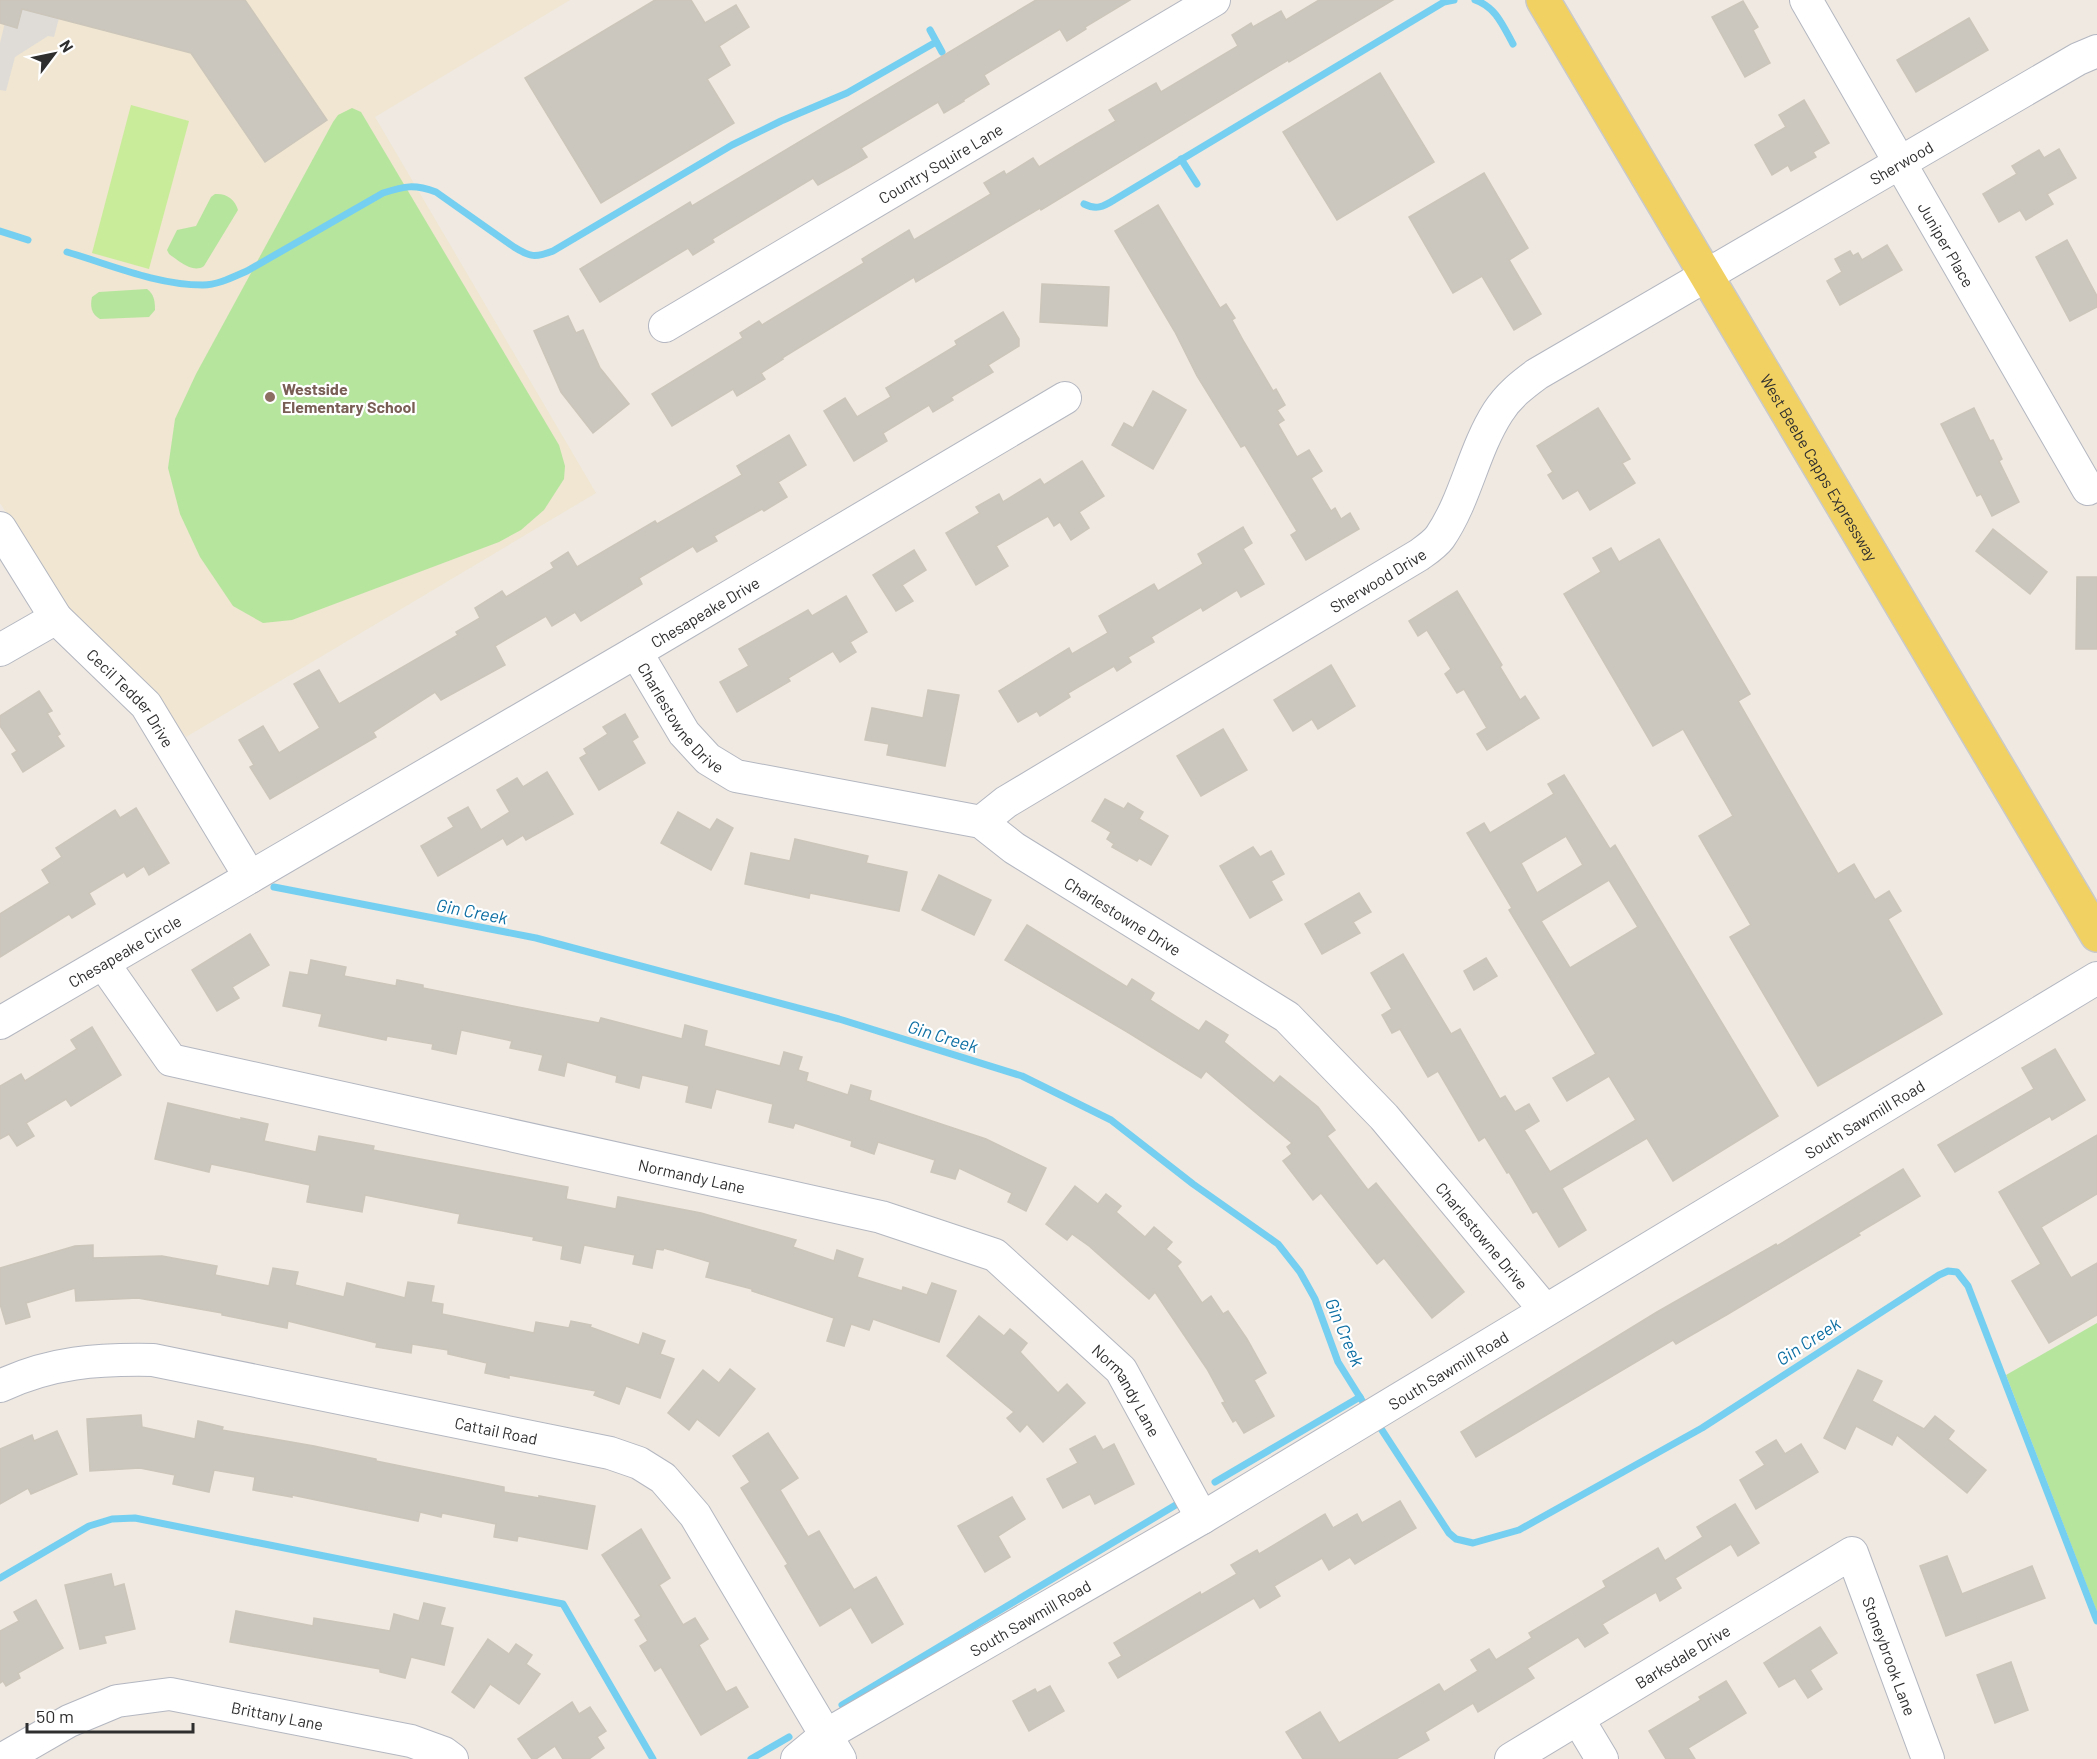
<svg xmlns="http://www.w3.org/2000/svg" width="2097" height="1759" viewBox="0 0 2097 1759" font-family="Barlow,sans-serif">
<rect width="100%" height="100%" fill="#efe9e1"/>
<!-- education -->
<path fill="#f0e6d1" d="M0 0H570L375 117 596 493 186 737 156 695 70 612 0 503Z"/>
<!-- green -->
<g fill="#b6e59e">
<path d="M352 108 361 112 559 445 565 466 564 479 544 510 521 530 499 542 292 620 263 623 233 606 200 557 180 514 168 468 175 419 196 374 333 122 338 115Z"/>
<path d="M215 194C226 193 235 199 238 210L204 266C193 274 179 261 169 254L167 250 177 230 196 226 211 197Z"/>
<path d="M147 289C154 294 155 301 155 310L149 317 100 319C91 314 90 306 92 297L99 292Z"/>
<path d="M2097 1323V1612L2006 1375Z"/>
</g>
<!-- pitch -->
<path fill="#c9ec9a" d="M131 105 189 121 149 269 92 253Z"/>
<!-- plaza -->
<path fill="#dfdcd8" d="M9 6 59 18 54 37 48 36 15 57 6 91 0 90V43Z"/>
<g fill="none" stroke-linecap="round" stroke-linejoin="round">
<!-- stream -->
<g stroke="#75cff0" stroke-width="7">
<path d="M1475 0C1496 7 1503 26 1513 44"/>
<path d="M930 30 942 52"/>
<path d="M1181 159 1197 184"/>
<path d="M1084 204C1096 210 1103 207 1114 200L1444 2 1454 0"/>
<path d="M0 231 28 240"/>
<path d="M67 252C111 265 157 285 203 285 218 285 233 277 247 271L383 193C405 186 414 184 436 192L514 247C530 257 535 258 553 251L732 145 781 121 847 93 936 42"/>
<path d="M274 887 536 938 839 1019 1022 1076 1111 1120 1193 1184 1278 1244 1300 1272 1315 1299 1338 1362 1368 1410"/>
<path d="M1376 1421 1449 1533 1456 1539 1473 1543 1519 1530 1702 1428 1939 1275 1948 1271 1957 1272 1968 1286 2097 1621"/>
<path d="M1215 1482 1360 1397"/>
<path d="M0 1578 89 1526 112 1519 135 1518 563 1604 653 1759"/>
<path d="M842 1705 1179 1503"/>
<path d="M751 1759 789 1737"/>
</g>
</g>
<!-- building -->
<g fill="#cbc7bf" stroke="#cbc5ba" stroke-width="1.5" fill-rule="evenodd">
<path d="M0 0H245L327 120 265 162 191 53 22 9 17 28 0 23Z"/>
<path d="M655 0H691L705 23 736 5 749 27 719 46 730 65 707 79 734 123 601 203 525 78Z"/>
<path d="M1036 0H1130L1085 27 1086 29 1067 41 1060 29 984 75 989 84 963 100 964 101 944 113 938 102 861 148 867 157 850 167 818 185 813 178 712 239 714 242 693 255 688 248 600 302 580 269 690 202 692 206Z"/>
<path d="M1319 0H1393L1289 62 1288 60 1041 210 1040 208 916 282 914 277 782 358 783 359 761 373 765 379 737 396 733 389 672 426 652 394 743 338 740 333 759 321 762 325 864 263 862 259 909 230 914 240 991 194 984 183 1004 171 1006 175 1033 158 1039 167 1077 144 1116 121 1109 110 1156 83 1161 92 1238 46 1232 35 1251 23 1253 27 1281 11 1286 20Z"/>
<path d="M1743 1 1758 27 1753 30 1770 63 1745 77 1712 17Z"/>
<path d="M1969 18 1988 50 1916 92 1897 60Z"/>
<path d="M1380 73 1434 162 1337 220 1283 132Z"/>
<path d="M1804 100 1829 143 1813 152 1816 157 1791 171 1788 165 1772 175 1755 145 1786 127 1779 115Z"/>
<path d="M2059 149 2076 178 2047 194 2053 204 2026 220 2020 210 1999 222 1983 194 2017 174 2012 166 2039 150 2044 158Z"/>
<path d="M1484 173 1528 248 1509 260 1541 314 1514 330 1482 276 1453 293 1409 217Z"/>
<path d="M1158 205 1220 308 1226 304 1235 318 1232 320 1244 342 1273 391 1276 389 1285 405 1277 410 1284 420 1278 424 1297 457 1309 450 1322 471 1311 478 1331 511 1335 508 1341 519 1350 513 1359 529 1306 560 1291 535 1297 531 1245 445 1241 447 1197 376 1175 332 1115 231Z"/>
<path d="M2067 240 2097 296V307L2070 321 2036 257Z"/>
<path d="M1887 245 1902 270 1840 305 1827 281 1842 272 1835 259 1850 251 1853 256 1858 253 1862 260Z"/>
<path d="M1042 284 1109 287 1107 326 1040 322Z"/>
<path d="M1003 312 1019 339V346L988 365 993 372 951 397 953 400 933 412 929 405 883 433 887 441 854 461 824 411 845 398 857 417 891 397 886 388 957 345 955 341Z"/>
<path d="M568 316 576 333 583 330 600 368 629 404 593 433 561 392 534 331Z"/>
<path d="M1153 391 1186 410 1153 469 1112 445 1124 423 1133 428Z"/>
<path d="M1598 408 1630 459 1622 463 1635 483 1590 510 1578 490 1563 499 1548 475 1553 472 1537 446Z"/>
<path d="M1974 408 1990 441 1993 440 2002 459 1999 461 2019 502 1992 516 1981 494 1977 496 1941 424Z"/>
<path d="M789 435 806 465 778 482 787 497 764 511 762 509 714 536 717 541 697 552 693 546 639 578 642 584 581 621 575 612 552 626 546 616 495 646 505 665 441 700 435 692 373 732 376 737 270 799 250 767 254 765 239 740 263 726 279 753 320 728 294 684 319 670 339 704 458 635 456 632 480 618 475 608 502 591 506 597 554 568 551 563 568 552 577 567 655 521 657 524 742 475 737 466Z"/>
<path d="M1082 461 1104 496 1079 512 1089 528 1071 540 1060 522 1054 526 1048 516 996 546 1008 566 976 585 946 533 980 513 976 507 999 494 1003 502 1040 479 1044 485Z"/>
<path d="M1243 527 1252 543 1243 549 1264 584 1241 597 1237 590 1203 611 1201 607 1151 637 1154 642 1128 657 1131 662 1117 671 1114 666 1068 693 1070 697 1040 716 1037 711 1018 722 999 691 1069 648 1072 654 1108 633 1099 616 1154 584 1158 591 1203 564 1198 554Z"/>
<path d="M1993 529 2047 572 2030 594 1976 551Z"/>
<path d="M1659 539 1750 694 1738 701 1838 874 1854 864 1875 900 1889 891 1901 911 1888 919 1942 1014 1818 1086 1730 937 1751 925 1699 836 1733 816 1683 729 1653 746 1564 594 1601 572 1593 558 1611 548 1619 562Z"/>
<path d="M914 550 926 570 902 585 913 601 896 611 873 575Z"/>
<path d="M2077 577H2097V649H2076Z"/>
<path d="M1457 591 1502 665 1500 667 1520 700 1525 696 1539 718 1487 750 1477 734 1487 728 1464 689 1457 693 1445 674 1451 669 1427 630 1418 636 1409 621Z"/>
<path d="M846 596 867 632 850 642 856 652 840 662 833 651 788 678 790 681 737 712 720 682 749 666 739 649 808 610 812 616Z"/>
<path d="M1331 665 1355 706 1318 729 1312 719 1293 731 1274 700Z"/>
<path d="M928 690 959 695 945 766 887 755 889 744 865 740 872 708 923 718Z"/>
<path d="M39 691 52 711 47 713 60 734 57 736 64 746 23 772 12 754 17 751 0 726V716Z"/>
<path d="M625 714 638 737 632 741 645 763 599 790 580 758 587 754 584 749 608 734 603 727Z"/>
<path d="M1223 729 1247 770 1201 796 1177 756Z"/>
<path d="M547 772 573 814 526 840 523 835 507 845 503 838 438 876 421 846 454 827 448 818 468 807 481 830 510 812 497 790 517 778 523 787Z"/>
<path d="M1564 775 1610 849 1615 845 1778 1116 1673 1181 1647 1138 1562 1188 1586 1230 1559 1247 1537 1211 1533 1213 1509 1172 1507 1173 1485 1137 1479 1141 1438 1071 1428 1077 1400 1029 1392 1033 1382 1015 1392 1009 1371 973 1403 954 1451 1034 1460 1029 1500 1099 1505 1096 1515 1112 1529 1104 1539 1121 1524 1130 1550 1172 1636 1120 1609 1076 1567 1101 1553 1078 1596 1054 1509 910 1512 908 1467 833 1484 823 1490 833 1554 794 1548 784ZM1566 836 1583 865 1537 893 1521 863ZM1609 880 1638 927 1570 968 1541 921Z"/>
<path d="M1105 799 1124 809 1128 803 1143 812 1139 819 1168 836 1151 865 1139 858 1137 861 1112 847 1114 844 1107 839 1111 832 1092 821Z"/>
<path d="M136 808 169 863 149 875 144 866 127 877 124 872 89 893 95 904 72 918 69 914 0 957V914L50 883 42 870 62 857 56 848 115 810 120 818Z"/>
<path d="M678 812 710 830 717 819 733 828 711 870 661 843Z"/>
<path d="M795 839 868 856 866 863 907 872 899 911 810 893 809 898 745 884 751 853 790 861Z"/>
<path d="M1253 847 1260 857 1271 851 1284 874 1271 881 1282 900 1250 918 1220 866Z"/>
<path d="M939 875 991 900 974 935 922 910Z"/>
<path d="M1359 893 1371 912 1353 922 1360 933 1322 954 1305 924Z"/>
<path d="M1027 925 1127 987 1132 979 1154 993 1150 1000 1199 1031 1206 1021 1228 1035 1224 1042 1274 1083 1280 1076 1318 1107 1335 1130 1327 1136 1368 1190 1376 1183 1464 1292 1432 1318 1384 1258 1377 1264 1321 1193 1313 1200 1283 1161 1292 1154 1287 1147 1292 1143 1206 1071 1201 1078 1129 1033 1005 960Z"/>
<path d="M250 934 269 965 232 987 239 998 217 1011 192 970Z"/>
<path d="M1486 958 1497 976 1474 990 1464 971Z"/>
<path d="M311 960 346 967 344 976 396 986 397 980 423 985V988L599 1023 601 1018 682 1039 685 1025 707 1031 704 1046 780 1066 784 1052 802 1057 798 1070 808 1073 806 1081 848 1095 851 1085 871 1091 869 1100 986 1139 1046 1168 1026 1211 1008 1202 1012 1193 959 1168 955 1179 931 1172 935 1160 878 1142 874 1154 851 1146 852 1141 795 1123 793 1128 769 1122 773 1104 716 1089 711 1108 686 1102 689 1086 642 1075 639 1088 616 1082 617 1076 567 1062 564 1076 539 1070 543 1055 510 1048 512 1041 461 1030 456 1054 432 1049 433 1044 387 1036 386 1040 319 1026 322 1014 283 1006 290 972 308 975Z"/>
<path d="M92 1027 121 1075 71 1106 66 1099 26 1123 34 1136 17 1146 9 1134 0 1139V1086L21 1074 25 1081 77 1049 71 1040Z"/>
<path d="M2055 1049 2085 1100 2052 1120 2050 1116 1955 1172 1938 1145 2034 1089 2022 1068Z"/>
<path d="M168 1103 241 1120V1118L268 1124 264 1141 316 1152 319 1136 374 1146 373 1150 568 1187 566 1199 616 1209 618 1197 701 1213 796 1240 793 1247 834 1261 837 1250 863 1259 857 1277 902 1291 903 1287 927 1295 932 1283 956 1291 939 1342 873 1319 869 1330 851 1324 844 1346 827 1341 834 1318 752 1291V1289L706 1277 710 1262 664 1248 663 1250 656 1249 652 1268 633 1264 635 1255 584 1245 580 1263 561 1259 563 1246 533 1240 534 1237 458 1223 460 1214 365 1195 362 1212 307 1202 310 1185 211 1164 209 1172 155 1159Z"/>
<path d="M2097 1135V1194L2041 1227 2071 1278 2097 1263V1315L2049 1343 2012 1281 2041 1264 1999 1192Z"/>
<path d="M1903 1169 1920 1196 1858 1233 1860 1235 1728 1314 1676 1344 1673 1340 1476 1457 1461 1432 1657 1312 1776 1244 1777 1246Z"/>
<path d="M1075 1186 1098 1204 1106 1194 1121 1206 1116 1212 1145 1237 1154 1227 1172 1242 1166 1249 1181 1262 1177 1266 1202 1303 1211 1296 1223 1314 1228 1311 1247 1339 1266 1373 1254 1380 1274 1416 1244 1433 1236 1420 1233 1422 1222 1403 1225 1402 1207 1369 1155 1292 1149 1299 1089 1246 1072 1234 1067 1240 1046 1224Z"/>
<path d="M93 1245V1258L162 1256 217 1266 215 1275 269 1286 273 1268 298 1272 295 1285 344 1297 347 1283 405 1298 408 1282 434 1286 431 1302 443 1304 442 1314 534 1333 536 1322 569 1328 571 1321 591 1325 590 1327 639 1345 643 1333 665 1341 660 1354 674 1359 660 1398 626 1386 619 1404 594 1395 596 1391 509 1375V1378L485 1373 487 1363 448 1354V1350L412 1344 411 1353 376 1347 377 1343 288 1321 287 1328 222 1315V1313L138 1298 76 1301 75 1288 26 1303 30 1317 6 1324 0 1304V1268L75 1246Z"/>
<path d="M979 1316 1004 1336 1010 1329 1027 1343 1020 1352 1058 1393 1067 1384 1085 1403 1043 1442 1027 1424 1020 1432 1007 1418 1014 1412 947 1356Z"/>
<path d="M730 1369 755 1389 719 1436 697 1419 689 1430 668 1413 703 1370 719 1383Z"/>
<path d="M1858 1370 1882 1381 1872 1401 1924 1429 1935 1416 1954 1431 1948 1439 1986 1470 1967 1493 1897 1435 1892 1445 1856 1426 1845 1449 1824 1438Z"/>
<path d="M141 1415 142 1427 195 1439 198 1421 223 1427 222 1430 314 1446 376 1459V1461L504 1487V1492L539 1498V1496L595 1506 587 1549 518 1536 517 1541 494 1537 496 1524 442 1513 441 1517 420 1512 418 1521 292 1495V1497L253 1490 255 1477 214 1470 209 1492 173 1484 175 1475 140 1468 90 1471 87 1419Z"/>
<path d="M57 1431 77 1474 31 1494 28 1488 0 1504V1449L32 1435 34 1441Z"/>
<path d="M768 1433 798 1478 780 1490 808 1537 819 1531 854 1590 876 1577 903 1624 872 1643 851 1607 820 1626 785 1566 788 1564 741 1488 750 1482 733 1456Z"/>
<path d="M1095 1436 1103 1450 1114 1444 1134 1484 1095 1504 1090 1494 1063 1508 1047 1479 1078 1463 1070 1449Z"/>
<path d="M1776 1440 1785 1454 1801 1444 1818 1472 1756 1509 1740 1480 1765 1465 1756 1452Z"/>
<path d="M1012 1497 1025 1519 998 1536 1010 1557 985 1572 958 1526Z"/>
<path d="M1400 1501 1416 1528 1355 1564 1350 1557 1329 1570 1322 1558 1274 1586 1280 1596 1260 1608 1254 1598 1118 1678 1109 1663 1122 1656 1114 1643 1200 1592 1201 1595 1237 1574 1231 1565 1257 1550 1259 1554 1325 1514 1333 1528 1357 1514 1362 1523Z"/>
<path d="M1735 1504 1759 1543 1738 1556 1731 1544 1675 1578 1681 1588 1660 1601 1656 1592 1602 1624 1608 1633 1585 1647 1578 1637 1527 1668 1534 1678 1478 1712 1473 1703 1425 1732 1429 1740 1396 1759H1303L1286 1732 1320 1712 1339 1743 1439 1684 1444 1692 1478 1671 1471 1660 1489 1649 1496 1660 1532 1638 1529 1633 1606 1587 1603 1581 1658 1548 1665 1561 1703 1537 1697 1527Z"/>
<path d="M641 1529 670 1578 659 1585 683 1625 695 1618 708 1639 699 1645 726 1692 736 1687 748 1707 701 1735 661 1667 655 1671 640 1646 648 1641 635 1620 641 1616 602 1555Z"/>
<path d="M1947 1556 1962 1594 2032 1566 2045 1598 1946 1636 1920 1566Z"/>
<path d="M111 1574 114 1587 124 1584 135 1629 104 1636 106 1643 80 1649 65 1585Z"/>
<path d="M36 1600 63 1648 18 1673 20 1678 6 1686 3 1681 0 1683V1631L19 1621 14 1612Z"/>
<path d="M424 1603 445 1608 440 1625 453 1628 444 1665 411 1657 405 1678 380 1672V1669L230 1642 236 1611 313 1626 314 1618 390 1631 394 1614 419 1621Z"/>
<path d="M1820 1627 1837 1653 1810 1670 1822 1689 1808 1698 1795 1678 1779 1687 1764 1663Z"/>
<path d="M488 1639 509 1654 516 1644 532 1655 526 1664 540 1674 519 1704 490 1684 474 1708 452 1692Z"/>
<path d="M2011 1662 2028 1710 1995 1723 1977 1675Z"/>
<path d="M1726 1681 1746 1713 1688 1748 1695 1759H1666L1649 1731 1701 1700 1699 1697Z"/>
<path d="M1050 1686 1064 1711 1029 1731 1013 1701 1035 1689 1037 1693Z"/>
<path d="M572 1702 579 1714 590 1707 606 1731 597 1737 604 1748 589 1759H563L555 1746 536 1759H532L518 1739Z"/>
</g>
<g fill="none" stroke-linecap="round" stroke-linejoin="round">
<!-- minor casing -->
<g stroke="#b4b7c1" stroke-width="34">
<g id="minor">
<path id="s1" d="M1806 0 2088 489"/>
<path id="s2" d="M665 326 1214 0"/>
<path id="s3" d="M0 528 56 618 146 705 250 877"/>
<path d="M0 650 56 618"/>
<path id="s4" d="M636 652 684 733 708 759 736 776 981 822 1014 848 1287 1017 1384 1117 1545 1310"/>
<path id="s5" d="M981 822 1006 802 1419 555C1426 550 1435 544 1440 537 1466 499 1473 451 1498 412 1508 396 1522 385 1537 374L2078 59 2097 51"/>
<path id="s6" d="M103 963 171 1060 881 1217 995 1255 1121 1370 1202 1518"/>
<path id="s7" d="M0 1023 636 652 1065 398"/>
<path id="s8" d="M0 1386C51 1362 97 1359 153 1360L610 1453 639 1463 663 1478 695 1515 840 1759"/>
<path d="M1578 1719 1602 1759"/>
<path id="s9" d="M3 1759 69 1721 117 1701 170 1694 411 1741 444 1753 452 1759"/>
<path id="s10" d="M797 1759 826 1735 1202 1518 2097 978"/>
<path id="s11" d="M1511 1759 1852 1553 1928 1759"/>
</g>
</g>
<!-- major casing -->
<g stroke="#c9c9c9" stroke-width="36">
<g id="major">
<path id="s12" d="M1543 0 2097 935"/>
</g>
</g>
<!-- minor -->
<use href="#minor" stroke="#fff" stroke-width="32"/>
<!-- major -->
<use href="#major" stroke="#f2d163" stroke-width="33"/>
</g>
<!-- markers -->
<circle fill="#8d6e63" stroke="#fff" stroke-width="2" cx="270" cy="397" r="6"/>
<g text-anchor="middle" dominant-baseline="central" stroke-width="4.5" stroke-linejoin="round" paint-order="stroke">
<!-- street labels -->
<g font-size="16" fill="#2e2e2e" stroke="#fff">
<text stroke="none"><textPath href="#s2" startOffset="320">Country Squire Lane</textPath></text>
<text stroke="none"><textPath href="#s5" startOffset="1155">Sherwood</textPath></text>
<text stroke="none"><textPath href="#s1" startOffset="282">Juniper Place</textPath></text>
<text stroke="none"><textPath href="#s12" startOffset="543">West Beebe Capps Expressway</textPath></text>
<text stroke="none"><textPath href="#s5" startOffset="465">Sherwood Drive</textPath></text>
<text stroke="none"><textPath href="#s7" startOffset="816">Chesapeake Drive</textPath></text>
<text stroke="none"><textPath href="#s3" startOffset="216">Cecil Tedder Drive</textPath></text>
<text stroke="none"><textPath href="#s4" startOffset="80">Charlestowne Drive</textPath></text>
<text stroke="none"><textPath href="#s4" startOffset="582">Charlestowne Drive</textPath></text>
<text stroke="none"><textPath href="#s7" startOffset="144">Chesapeake Circle</textPath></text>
<text stroke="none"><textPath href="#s10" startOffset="1245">South Sawmill Road</textPath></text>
<text stroke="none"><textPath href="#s6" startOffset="652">Normandy Lane</textPath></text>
<text stroke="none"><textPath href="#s4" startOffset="1068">Charlestowne Drive</textPath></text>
<text stroke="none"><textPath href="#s10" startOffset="759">South Sawmill Road</textPath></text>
<text stroke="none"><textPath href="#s6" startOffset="1156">Normandy Lane</textPath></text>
<text stroke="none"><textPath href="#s8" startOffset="507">Cattail Road</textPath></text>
<text stroke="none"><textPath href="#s10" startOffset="273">South Sawmill Road</textPath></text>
<text stroke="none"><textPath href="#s11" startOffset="200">Barksdale Drive</textPath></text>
<text stroke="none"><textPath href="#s11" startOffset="508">Stoneybrook Lane</textPath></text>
<text stroke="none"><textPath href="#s9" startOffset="291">Brittany Lane</textPath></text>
</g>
<!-- education labels -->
<g font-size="16" font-weight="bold" fill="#785e54" stroke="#fff" text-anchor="start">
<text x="282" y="388">Westside<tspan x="282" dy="18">Elementary School</tspan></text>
</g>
<!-- water labels -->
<g font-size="18" font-style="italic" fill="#0d6fa3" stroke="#fff">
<text transform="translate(472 911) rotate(11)">Gin Creek</text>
<text transform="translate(943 1036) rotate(17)">Gin Creek</text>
<text transform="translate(1345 1332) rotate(67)">Gin Creek</text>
<text transform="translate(1808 1341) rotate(-33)">Gin Creek</text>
</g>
</g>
<!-- north arrow -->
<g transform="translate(54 54) rotate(58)" stroke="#ffffff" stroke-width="4.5" paint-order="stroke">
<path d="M0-4.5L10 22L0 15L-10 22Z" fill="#2e2e2e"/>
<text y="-9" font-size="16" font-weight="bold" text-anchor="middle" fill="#2e2e2e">N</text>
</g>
<!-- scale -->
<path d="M27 1723v9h166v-9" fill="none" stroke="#2e2e2e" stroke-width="3"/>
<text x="36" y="1723" font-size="18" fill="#2e2e2e" stroke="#ffffff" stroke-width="4.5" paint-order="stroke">50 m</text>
</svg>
